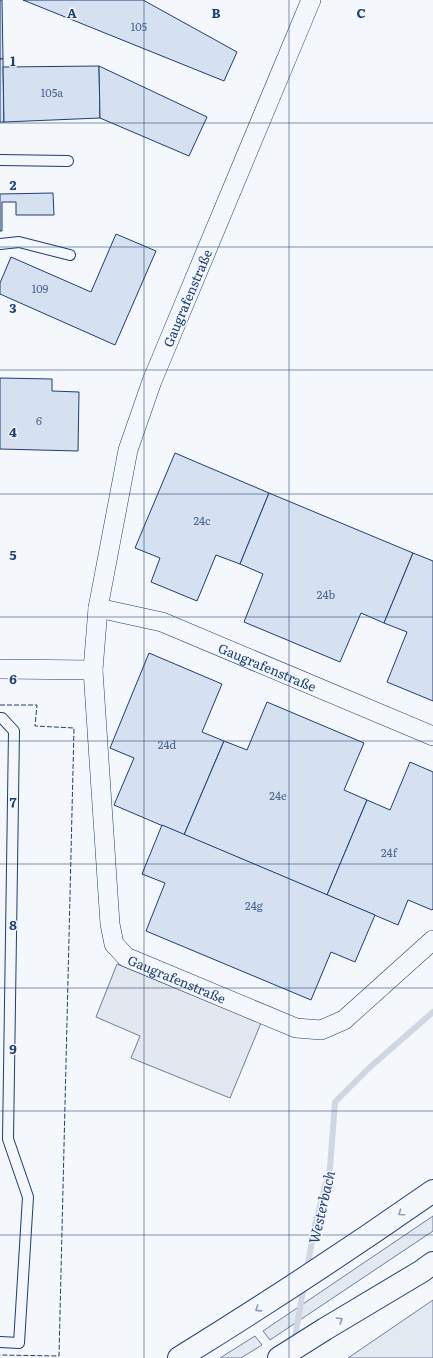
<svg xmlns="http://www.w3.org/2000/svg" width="433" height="1358" viewBox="0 0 433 1358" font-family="Literata,serif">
<rect width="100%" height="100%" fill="#f4f7fb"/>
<!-- green -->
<g fill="#e3e9f0" stroke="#687fa3">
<path d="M433 1216V1231L270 1340 263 1331Z"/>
<path d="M433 1300V1358H348Z"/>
<path d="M255 1336 262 1345 241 1358H220Z"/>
</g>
<!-- parking -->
<path fill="#e3e8f0" stroke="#687fa3" d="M117 964 261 1023 230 1098 131 1058 140 1036 96 1017Z"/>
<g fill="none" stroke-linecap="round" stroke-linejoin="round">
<!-- stream -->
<g stroke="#cfd7e4" stroke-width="6">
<path d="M307 1270 314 1229 330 1168 335 1102 369 1068 433 1012"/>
<path d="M294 1343 304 1285"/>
</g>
</g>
<!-- building -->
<g fill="#d5e0f0" stroke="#1d3f73">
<path d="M0 0H2L3 59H0Z"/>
<path d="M23 0H143L237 52 224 81Z"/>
<path d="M0 59H3L4 122H0Z"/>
<path d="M99 66 100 118 4 122 3 67Z"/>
<path d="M99 66 207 117 189 156 100 118Z"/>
<path d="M53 193 54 215H16V202H2V231H0V194Z"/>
<path d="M116 234 156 251 115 345 0 294V283L11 257 91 292Z"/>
<path d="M0 378 52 379V391L79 392 78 451 0 449Z"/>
<path d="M175 453 269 493 240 564 216 555 197 601 151 582 160 558 135 548Z"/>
<path d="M269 493 413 553 384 623 361 613 340 662 244 622 263 574 240 564Z"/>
<path d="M413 553 433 561V701L387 682 407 632 384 623Z"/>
<path d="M149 653 222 684 202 732 224 741 184 835 114 805 134 758 110 748Z"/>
<path d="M267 702 364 743 344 790 367 800 327 895 184 835 224 741 247 750Z"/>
<path d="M410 762 433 772V909L432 910 408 900 398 925 327 895 367 800 390 810Z"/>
<path d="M162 825 375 915 355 962 331 952 311 1000 146 931 165 883 142 874Z"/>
</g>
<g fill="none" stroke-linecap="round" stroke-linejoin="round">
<!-- lane casing -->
<g stroke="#1d3f73" stroke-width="12">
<g id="lane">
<path d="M0 160 68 161"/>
<path d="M0 244 19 242 70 255"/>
<path d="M0 718H2L14 731 8 1139 28 1197 19 1343 0 1342"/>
</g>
</g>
<!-- street casing -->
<g stroke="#1d3f73" stroke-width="20">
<g id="street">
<path id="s1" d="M311 0 152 381 128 450 98 608 93 670 110 924 114 944 126 957 296 1028 321 1030 344 1020 433 940"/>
<path id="s2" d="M98 608 162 622 433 736"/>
<path d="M0 669 93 670"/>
</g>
</g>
<!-- highway casing -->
<g stroke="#1d3f73" stroke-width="24">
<g id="highway">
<path d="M179 1358C265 1305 350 1249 433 1191"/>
<path d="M279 1358 325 1329 422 1271 433 1263"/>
</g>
</g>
<!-- lane -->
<use href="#lane" stroke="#f4f7fb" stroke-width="10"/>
<!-- street -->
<use href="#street" stroke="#f4f7fb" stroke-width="19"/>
<!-- highway -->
<use href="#highway" stroke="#f4f7fb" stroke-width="22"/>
<!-- fence -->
<path stroke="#1d3f73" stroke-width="1" stroke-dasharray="5 2" stroke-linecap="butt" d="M0 705H37L35 726 74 728 59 1356 0 1355"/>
</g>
<!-- one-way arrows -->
<defs><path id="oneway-chevron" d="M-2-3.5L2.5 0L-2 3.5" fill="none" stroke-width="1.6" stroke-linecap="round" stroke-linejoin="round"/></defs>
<g stroke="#889bb7">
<use href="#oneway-chevron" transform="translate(401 1213) rotate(145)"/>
<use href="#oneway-chevron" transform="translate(258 1309) rotate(147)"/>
<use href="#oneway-chevron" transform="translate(340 1320) rotate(-31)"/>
</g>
<!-- grid -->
<path fill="none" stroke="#1d3f73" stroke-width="1" stroke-opacity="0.55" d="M144 0V1358M289 0V1358M0 123H433M0 247H433M0 370H433M0 494H433M0 617H433M0 741H433M0 864H433M0 988H433M0 1111H433M0 1235H433"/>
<g text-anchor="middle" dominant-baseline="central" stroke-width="3" stroke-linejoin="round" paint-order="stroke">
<!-- number labels -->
<g font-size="11" fill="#4b6792">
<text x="139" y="26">105</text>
<text x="52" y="92">105a</text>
<text x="40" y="288">109</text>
<text x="39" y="420">6</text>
<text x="202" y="520">24c</text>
<text x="326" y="594">24b</text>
<text x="167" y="744">24d</text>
<text x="278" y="795">24e</text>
<text x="389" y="852">24f</text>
<text x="254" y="905">24g</text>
</g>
<!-- street labels -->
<g font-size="13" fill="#1d3f73" stroke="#f4f7fb">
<text transform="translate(187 298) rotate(-67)">Gaugrafenstraße</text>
<text stroke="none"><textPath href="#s2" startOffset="180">Gaugrafenstraße</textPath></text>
<text stroke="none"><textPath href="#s1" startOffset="1057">Gaugrafenstraße</textPath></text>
</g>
<!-- water labels -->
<g font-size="14" font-style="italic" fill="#1d3f73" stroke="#f4f7fb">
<text transform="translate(321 1207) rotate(-77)">Westerbach</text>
</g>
</g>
<g font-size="13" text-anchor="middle" font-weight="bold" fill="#1d3f73" stroke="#f4f7fb" stroke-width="3" stroke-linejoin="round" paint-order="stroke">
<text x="72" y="18">A</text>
<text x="216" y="18">B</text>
<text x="361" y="18">C</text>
<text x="13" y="66">1</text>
<text x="13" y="190">2</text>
<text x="13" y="313">3</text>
<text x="13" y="437">4</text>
<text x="13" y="560">5</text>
<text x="13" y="684">6</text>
<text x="13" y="807">7</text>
<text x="13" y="930">8</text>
<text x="13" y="1054">9</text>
</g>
</svg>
